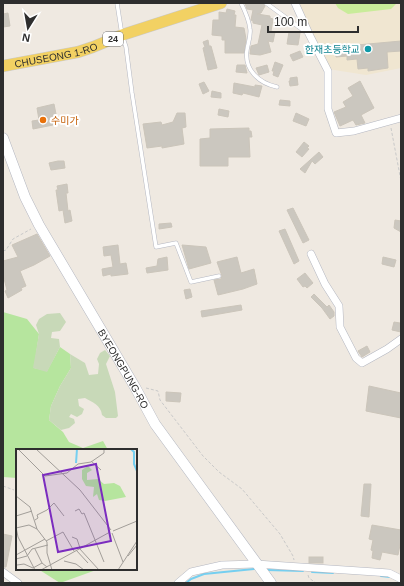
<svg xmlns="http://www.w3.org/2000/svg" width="404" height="586" viewBox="0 0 404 586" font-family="Arial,'Noto Sans KR',sans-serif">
<rect width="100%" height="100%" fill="#efe9e1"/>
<!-- education -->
<path fill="#f0e6d1" d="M296 3H401V68L366 75 328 69Z"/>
<!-- green -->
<g fill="#b6e59e">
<path d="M3 312 27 319 39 334 34 368 47 371 60 347 70 354 71 368 60 386 51 406 49 420 63 432 69 442 83 448 103 441 108 450H17V478L3 477Z"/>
<path d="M38 569H99L60 583Z"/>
</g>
<!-- cemetery -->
<g fill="#c8d9b8">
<path d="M60 313 66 322 60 331 52 332 51 338 59 339 60 347 47 372 33 368 39 334 36 325 39 319 47 314Z"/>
<path d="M105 350 110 356 106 364 115 392 118 416 116 418H106L102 415C101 405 92 402 85 398L78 399 79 406 84 409 82 414 77 417 71 414 69 417 74 419 75 423 69 428 61 430 49 420 51 406 60 386 71 368 70 354 85 363 89 375 98 374 99 364 97 359 100 353Z"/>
</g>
<!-- pitch -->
<path fill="#c9ec9a" d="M335 3H397L391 9 348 14 338 8Z"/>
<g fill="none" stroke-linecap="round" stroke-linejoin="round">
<!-- stream -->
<g stroke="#75cff0" stroke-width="2">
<path d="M267 570 303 571"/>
<path d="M312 572 333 573"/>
<path d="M381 576 390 577"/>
<path d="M186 583 191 579 204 574 254 569"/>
</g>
</g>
<!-- building -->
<g fill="#cbc7bf" stroke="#cbc5ba">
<path d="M245 3H261L263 4 265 6 261 13 257 14 270 16V18L273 19 271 31 275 32 273 42 268 41 271 52 260 55 250 54 251 46 258 44 262 25 253 23V21L251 20 253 10 247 9Z"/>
<path d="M227 9 235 11 234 15H236L235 27 244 28 246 39 244 53H225V40H222V36L212 35 213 20H219V12L226 13Z"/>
<path d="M8 13 10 26 3 27V14Z"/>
<path d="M289 32 300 33 298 45 287 44Z"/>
<path d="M208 40 209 46H211L217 68 208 70 203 48 205 47 203 42Z"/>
<path d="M401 41V51L387 52 388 68 368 71V68L358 69 357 59 347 60V56L336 57 335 47Z"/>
<path d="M300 51 303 57 293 61 290 55Z"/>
<path d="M275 62 283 65 278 77 273 75 274 71H272Z"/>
<path d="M237 65H245L247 73 236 72Z"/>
<path d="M267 65 269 72 259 75 256 68Z"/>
<path d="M297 77 298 85 290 86 289 81H290V78Z"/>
<path d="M360 81 374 108 361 115 365 123 356 125 353 120 340 126 334 112 346 107 343 102 353 96 348 88Z"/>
<path d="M204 82 209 91 203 94 199 84Z"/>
<path d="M234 83 255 87V85L262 86 259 97 243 93 242 95 233 93Z"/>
<path d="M212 91 221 93V98L211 97Z"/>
<path d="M280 100 290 101V106L279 105Z"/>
<path d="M54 104 58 124 33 129 32 121 39 120 37 108Z"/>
<path d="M219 109 229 111 228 117 218 115Z"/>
<path d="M177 113H185L186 127 182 128 184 144 162 148V146L147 148 143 124 161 122 162 125 173 122Z"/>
<path d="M296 113 309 119 306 126 293 121Z"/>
<path d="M249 128V131H251L252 137H249L250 157H228V166H200V139L210 138V129Z"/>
<path d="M304 142 309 146 307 148 309 149 302 157 296 152Z"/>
<path d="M319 152 323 157 315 164 312 161 305 173 300 169Z"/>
<path d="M58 161H64L65 168 51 170 49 163Z"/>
<path d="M67 184 68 193H66L68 211 70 210 72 221 65 223 63 210 59 211 56 190H58L57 186Z"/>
<path d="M293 208 309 240 303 243 287 210Z"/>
<path d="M395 220 401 221V232L394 228Z"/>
<path d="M171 223 172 227 159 229V224Z"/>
<path d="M285 229 299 261 294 264 279 231Z"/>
<path d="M37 234 50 256 34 265 20 271 26 286 21 288 22 290 8 298 5 291 7 290 3 275V261L18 257 12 245Z"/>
<path d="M118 245 120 264 126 263 128 274 111 276V274L103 276 102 269 113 267 111 255 104 256 103 247Z"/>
<path d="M182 245 206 247 211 263 189 269Z"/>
<path d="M167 257 168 270 147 273 146 268 157 266 158 259Z"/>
<path d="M237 257 241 273 254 269 257 284 243 289 218 295 214 280 221 279 222 276 217 262Z"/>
<path d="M383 257 396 260 394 267 382 264Z"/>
<path d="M305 273 313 283 307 288 305 286 303 287 297 279Z"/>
<path d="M190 289 192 297 186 299 184 290Z"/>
<path d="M314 294 327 307 329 305 334 312V316L330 319 322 308 311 297Z"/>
<path d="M241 305 242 310 202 317 201 311Z"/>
<path d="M394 322 400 323 401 332 392 330Z"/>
<path d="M367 346 370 352 362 357 358 351Z"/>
<path d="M369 386 401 393V418L366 411Z"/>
<path d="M166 392 181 393 180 402 166 401Z"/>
<path d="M364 484H371L369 517 361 516Z"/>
<path d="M372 525 401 530V540L398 555 382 552 380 560 372 558 373 551 371 550 373 540 369 539Z"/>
<path d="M3 534 12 536 6 567H3Z"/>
<rect x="309" y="557" width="14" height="6"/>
</g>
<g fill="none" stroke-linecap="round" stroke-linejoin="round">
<!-- service casing -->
<g stroke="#b4b7c1" stroke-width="4.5">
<g id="service">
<path d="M117 3 122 35 126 47 132 93 156 247 176 243 191 282 219 276"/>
<path d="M241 3C245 11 249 20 250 29 251 36 248 43 247 50 244 70 259 83 277 87"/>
<path d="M266 3 307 33"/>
</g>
</g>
<!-- minor casing -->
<g stroke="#b4b7c1" stroke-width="8">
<g id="minor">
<path d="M295 3 310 36 328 71V109L336 133 354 131 401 118"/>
<path d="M311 254 325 284 339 306 340 327 356 358 362 363 387 349 401 339"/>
<path d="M3 572 18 583"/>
<path d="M178 583 191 572 222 565 256 564 375 572 389 573 401 579"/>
</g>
</g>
<!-- secondary casing -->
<g stroke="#b4b7c1" stroke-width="11">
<g id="secondary">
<path id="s1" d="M3 138 25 197 39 225 135 387 155 424 271 583"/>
</g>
</g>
<!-- primary casing -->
<g stroke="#c9c9c9" stroke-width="12">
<g id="primary">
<path id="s2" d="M3 66 78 52 93 47 122 35 221 3"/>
</g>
</g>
<!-- path -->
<g stroke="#c9c9c9" stroke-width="1" stroke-dasharray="3 2" stroke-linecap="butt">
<path d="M391 128 401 181"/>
<path d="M3 251 6 250 13 239 31 229"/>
<path d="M146 388 158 391 160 400 203 456 219 472 242 489 280 534 293 556 294 560"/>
<path d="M3 486 14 490"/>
<path d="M308 575 309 578 316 583"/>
</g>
<!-- service -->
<use href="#service" stroke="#fff" stroke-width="3.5"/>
<!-- minor -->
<use href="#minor" stroke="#fff" stroke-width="7"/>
<!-- secondary -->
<use href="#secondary" stroke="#fff" stroke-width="10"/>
<!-- primary -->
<use href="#primary" stroke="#f2d163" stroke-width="11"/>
</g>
<!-- markers -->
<circle fill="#0f9aa8" stroke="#fff" stroke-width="1.5" cx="368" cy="49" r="4"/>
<circle fill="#e8710a" stroke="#fff" stroke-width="1.5" cx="43" cy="120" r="4"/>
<g text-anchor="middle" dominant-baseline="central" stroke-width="4" stroke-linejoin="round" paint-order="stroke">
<!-- shield labels -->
<rect fill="#fff" stroke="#6d6d6d" stroke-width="1" x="103" y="32" width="20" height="14" rx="3"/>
<g font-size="9" font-weight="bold" fill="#2e2e2e">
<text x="113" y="39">24</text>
</g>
<!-- culture labels -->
<g font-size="10" fill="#0d838f" stroke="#fff" text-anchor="end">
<text x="360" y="49">한재초등학교</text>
</g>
<!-- street labels -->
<g font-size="10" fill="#2e2e2e" stroke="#fff">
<text stroke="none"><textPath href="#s2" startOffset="54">CHUSEONG 1-RO</textPath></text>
<text stroke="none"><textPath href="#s1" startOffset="261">BYEONGPUNG-RO</textPath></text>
</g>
<!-- food labels -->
<g font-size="10" fill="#c56008" stroke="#fff" text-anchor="start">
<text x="51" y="120">수미가</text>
</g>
</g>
<!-- overview -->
<g transform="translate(16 449)">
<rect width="121" height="121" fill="#efe9e1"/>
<path d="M72 17 76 21 71 24V31L82 30 88 35 98 34 104 37 110 48 89 52 83 51 81 45 77 48 78 38 70 37 66 30V21Z" fill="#b6e59e"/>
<path fill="none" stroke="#75cff0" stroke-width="2" d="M115 0 118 3V15L121 22M60 14 61 0"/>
<path fill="none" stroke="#a29e99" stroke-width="1" d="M2 0 29 27 51 24 62 15 75 13 88 4V0M20 0 64 41 95 81M75 12 85 21M0 47 14 58 21 80 31 93V104L36 121M59 62 63 60 66 65 68 64 88 113M0 67 16 62M19 71 22 69 21 66 31 61 38 54 48 67M0 78 2 88 19 121M0 79 13 76 21 80M97 82 121 72M96 84 107 113M56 88 61 90 64 99M30 92 47 83 58 102M63 99 83 121M19 100 26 114M60 101 72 114M0 106 29 90M112 107 121 96M0 110 11 107 16 100 32 96M48 112 60 115 68 121M1 116 8 115 17 119 26 114 31 118M25 121 94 83M102 121 121 92"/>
<path fill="#7b2cbf" fill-opacity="0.15" stroke="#7b2cbf" stroke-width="2" d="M80 15 95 92 42 103 27 26Z"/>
<rect width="121" height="121" fill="none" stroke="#2e2e2e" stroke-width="2"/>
</g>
<!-- border -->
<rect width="404" height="586" fill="none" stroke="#2e2e2e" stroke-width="8"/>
<!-- north arrow -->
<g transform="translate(28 28) rotate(191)" stroke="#ffffff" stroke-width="3" paint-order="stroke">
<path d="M0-3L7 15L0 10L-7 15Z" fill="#2e2e2e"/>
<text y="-6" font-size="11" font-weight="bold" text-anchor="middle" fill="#2e2e2e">N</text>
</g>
<!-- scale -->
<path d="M268 26v6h90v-6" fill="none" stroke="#2e2e2e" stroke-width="2"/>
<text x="274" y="26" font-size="12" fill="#2e2e2e" stroke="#ffffff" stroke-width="3" paint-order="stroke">100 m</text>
</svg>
